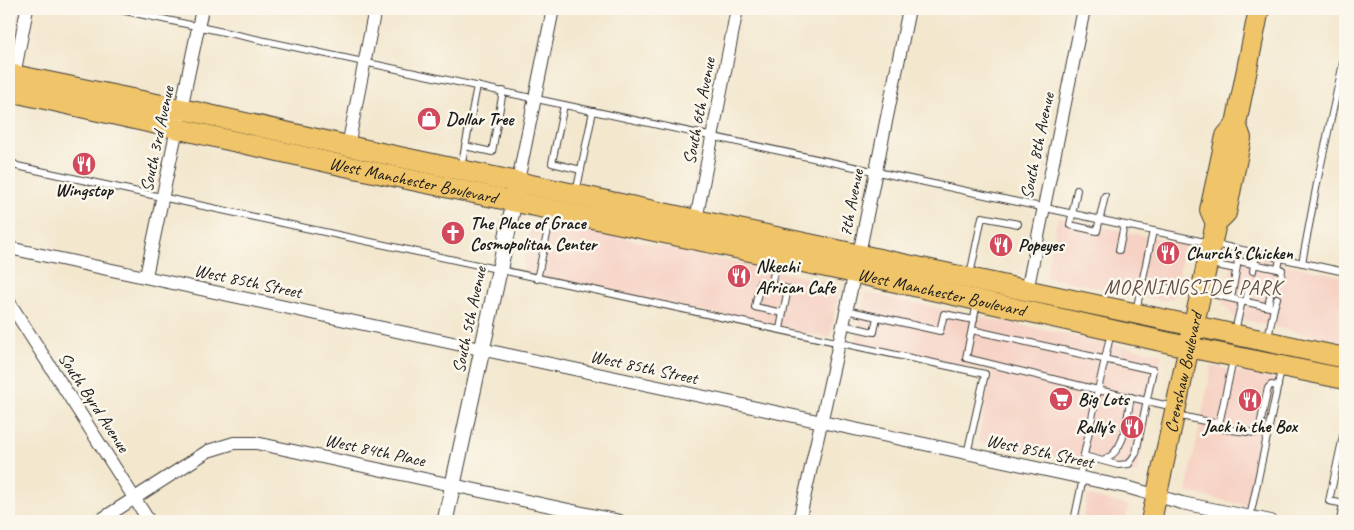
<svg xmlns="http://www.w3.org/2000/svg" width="1354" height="530" viewBox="0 0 1354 530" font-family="Caveat,sans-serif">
<rect width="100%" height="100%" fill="#fbf7ec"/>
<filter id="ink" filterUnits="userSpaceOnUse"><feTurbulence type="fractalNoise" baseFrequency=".02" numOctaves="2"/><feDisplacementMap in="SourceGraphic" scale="10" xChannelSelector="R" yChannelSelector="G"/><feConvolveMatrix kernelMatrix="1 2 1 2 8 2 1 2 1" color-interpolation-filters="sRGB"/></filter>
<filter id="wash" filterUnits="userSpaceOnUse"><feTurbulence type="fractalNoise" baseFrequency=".0096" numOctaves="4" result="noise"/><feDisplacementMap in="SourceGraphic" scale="20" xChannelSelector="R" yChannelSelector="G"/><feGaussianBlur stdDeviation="1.12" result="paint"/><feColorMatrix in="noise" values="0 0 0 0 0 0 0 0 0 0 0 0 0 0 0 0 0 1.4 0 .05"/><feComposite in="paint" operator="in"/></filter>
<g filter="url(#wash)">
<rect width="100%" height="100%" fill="#f3e7ce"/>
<!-- built -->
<g fill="#f6d2c4">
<path d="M1058 217 1185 244 1174 297 1166 301 1045 277Z"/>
<path d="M537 219 834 284 839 291 830 338 521 273 531 226Z"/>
<path d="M1235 253 1345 277V343L1235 318 1223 304Z"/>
<path d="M866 293 1162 354 1137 474 978 441 992 371 855 343Z"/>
<path d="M1212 366 1276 379 1248 506 1186 492Z"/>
<path d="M1087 495 1129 506 1125 521H1082Z"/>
</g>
</g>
<g filter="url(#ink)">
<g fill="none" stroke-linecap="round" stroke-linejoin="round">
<!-- service casing -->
<g stroke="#3c3a37" stroke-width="8">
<g id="service">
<path d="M116 9 1345 272"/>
<path d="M564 105 552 163 581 170"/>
<path d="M465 146 492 152 503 91"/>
<path d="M9 160 17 166 985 374 967 454"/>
<path d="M461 168 477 86"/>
<path d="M1077 190 1070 225 1097 231 1105 196"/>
<path d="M576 193 593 111"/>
<path d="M1119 250 1124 225"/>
<path d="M1302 263 1318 178 1345 54"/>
<path d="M1211 264 1236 269"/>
<path d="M1278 269 1282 270 1281 277"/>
<path d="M1253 271 1256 253"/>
<path d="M970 275 982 217 1018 224"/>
<path d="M537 279 552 212"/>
<path d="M1142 283 1168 288"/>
<path d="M771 285 788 289 783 313 755 307 760 283 771 285 777 260"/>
<path d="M1204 292 1242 301"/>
<path d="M1231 298 1238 261 1278 269 1280 258"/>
<path d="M1246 302 1248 292"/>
<path d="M977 303 966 358 1098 390 1079 478"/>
<path d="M1268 306 1270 297"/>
<path d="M1274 308 1277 298"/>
<path d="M846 310 940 331 944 314 974 320"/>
<path d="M1136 311 1153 231"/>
<path d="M843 325 874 332 877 317"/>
<path d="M780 329 783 313"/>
<path d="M972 330 1153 370 1136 453 1129 464 1118 465 1084 456"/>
<path d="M1235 331 1242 301 1274 308 1268 338"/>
<path d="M1111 332 1098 390 1174 407"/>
<path d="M1176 415 1219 424 1233 360"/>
<path d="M1219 424 1224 429 1255 433 1259 430 1268 388 1271 385 1278 386"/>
<path d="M1345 427 1329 501 1345 504"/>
<path d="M1105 460C1127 448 1126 420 1131 397"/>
<path d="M1250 517 1281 370"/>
<path d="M1074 521 1083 478"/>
<path d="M1340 521 1343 504"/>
</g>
</g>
<!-- minor casing -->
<g stroke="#3c3a37" stroke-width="14">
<g id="minor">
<path d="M14 75 27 9"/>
<path d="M348 146 375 9"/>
<path d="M518 181 553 9"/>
<path d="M696 220 737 9"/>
<path d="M9 248 1130 488 1182 503 1271 521"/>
<path d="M146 276 202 9"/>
<path d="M1027 291 1084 9"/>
<path d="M9 302 149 521"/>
<path d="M99 521 208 451 234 443H256L620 521"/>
<path d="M799 521 859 254 909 9"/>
</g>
</g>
<!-- tertiary casing -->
<g stroke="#3c3a37" stroke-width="17">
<path id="tertiary" d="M445 521 516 193"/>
</g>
<!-- primary casing -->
<g stroke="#3c3a37" stroke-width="22">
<g id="primary">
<path d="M9 74 196 112 348 146 1345 358"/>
<path id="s1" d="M9 91 345 166 855 273 1188 347 1345 379"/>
<path d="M1216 223 1210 210 1226 136 1236 124 1259 9"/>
<path id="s2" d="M1151 521 1216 223 1226 213 1241 138 1236 124"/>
</g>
</g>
<!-- service -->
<use href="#service" stroke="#fff" stroke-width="6"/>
<!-- minor -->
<use href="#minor" stroke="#fff" stroke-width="12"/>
<!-- tertiary -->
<use href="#tertiary" stroke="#fff" stroke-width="15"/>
<!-- primary -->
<use href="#primary" stroke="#f0c469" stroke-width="20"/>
</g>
</g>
<!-- icons -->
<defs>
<g id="shop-disc" transform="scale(1.25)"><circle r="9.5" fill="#d1495b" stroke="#fbf7ec"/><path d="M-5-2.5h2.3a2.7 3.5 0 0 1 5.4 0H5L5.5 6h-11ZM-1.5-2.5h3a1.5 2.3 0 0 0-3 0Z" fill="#fff"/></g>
<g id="restaurant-disc" transform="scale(1.25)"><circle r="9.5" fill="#d1495b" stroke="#fbf7ec"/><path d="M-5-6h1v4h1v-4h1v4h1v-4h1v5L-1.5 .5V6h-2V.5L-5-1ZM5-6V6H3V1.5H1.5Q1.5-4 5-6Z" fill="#fff"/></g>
<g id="church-disc" transform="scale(1.25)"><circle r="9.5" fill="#d1495b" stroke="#fbf7ec"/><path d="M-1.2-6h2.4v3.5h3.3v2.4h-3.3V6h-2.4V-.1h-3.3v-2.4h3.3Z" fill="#fff"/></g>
<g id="supermarket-disc" transform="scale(1.25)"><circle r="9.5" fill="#d1495b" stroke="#fbf7ec"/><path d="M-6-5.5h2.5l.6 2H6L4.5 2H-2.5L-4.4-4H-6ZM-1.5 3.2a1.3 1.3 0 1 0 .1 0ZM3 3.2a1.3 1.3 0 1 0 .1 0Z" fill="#fff"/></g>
</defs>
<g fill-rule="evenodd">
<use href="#shop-disc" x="429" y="119"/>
<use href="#restaurant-disc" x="84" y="164"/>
<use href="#church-disc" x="453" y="233"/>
<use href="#restaurant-disc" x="1001" y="245"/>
<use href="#restaurant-disc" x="1168" y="253"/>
<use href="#restaurant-disc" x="739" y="276"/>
<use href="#supermarket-disc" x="1061" y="399"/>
<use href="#restaurant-disc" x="1250" y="400"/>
<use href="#restaurant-disc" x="1132" y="427"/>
</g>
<g text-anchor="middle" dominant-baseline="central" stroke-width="5" stroke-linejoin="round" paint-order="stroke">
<!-- street labels -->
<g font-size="18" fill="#1c1c1c" stroke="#fbf7ec">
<text transform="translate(699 111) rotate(-79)">South 6th Avenue</text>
<text transform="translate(157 139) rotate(-78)">South 3rd Avenue</text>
<text transform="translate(1037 146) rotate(-78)">South 8th Avenue</text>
<text stroke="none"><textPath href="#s1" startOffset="414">West Manchester Boulevard</textPath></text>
<text transform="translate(851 203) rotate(-79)">7th Avenue</text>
<text transform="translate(248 281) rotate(12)">West 85th Street</text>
<text stroke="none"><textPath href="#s1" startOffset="954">West Manchester Boulevard</textPath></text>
<text transform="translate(469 320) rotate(-78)">South 5th Avenue</text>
<text transform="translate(644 367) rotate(12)">West 85th Street</text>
<text stroke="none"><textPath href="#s2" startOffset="152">Crenshaw Boulevard</textPath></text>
<text transform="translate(94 402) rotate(57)">South Byrd Avenue</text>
<text transform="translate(375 450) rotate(12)">West 84th Place</text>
<text transform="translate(1040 451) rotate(12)">West 85th Street</text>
</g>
<!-- poi labels -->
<g font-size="18" font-weight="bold" fill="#1c1c1c" stroke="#fbf7ec" text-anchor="start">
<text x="446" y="119">Dollar Tree</text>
<text x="84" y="190" text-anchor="middle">Wingstop</text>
<text x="470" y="223">The Place of Grace<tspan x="470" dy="21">Cosmopolitan Center</tspan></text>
<text x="1018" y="245">Popeyes</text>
<text x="1186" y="253">Church's Chicken</text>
<text x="756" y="266">Nkechi<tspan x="756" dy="21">African Cafe</tspan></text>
<text x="1078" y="399">Big Lots</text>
<text x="1250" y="426" text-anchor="middle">Jack in the Box</text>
<text x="1114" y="427" text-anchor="end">Rally's</text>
</g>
<!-- quarter labels -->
<g font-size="20" letter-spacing="1" fill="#604d44" stroke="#fbf7ec">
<text x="1193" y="287">MORNINGSIDE PARK</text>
</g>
</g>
<!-- margin -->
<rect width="1354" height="530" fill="none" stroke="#fbf7ec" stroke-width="30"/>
</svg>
